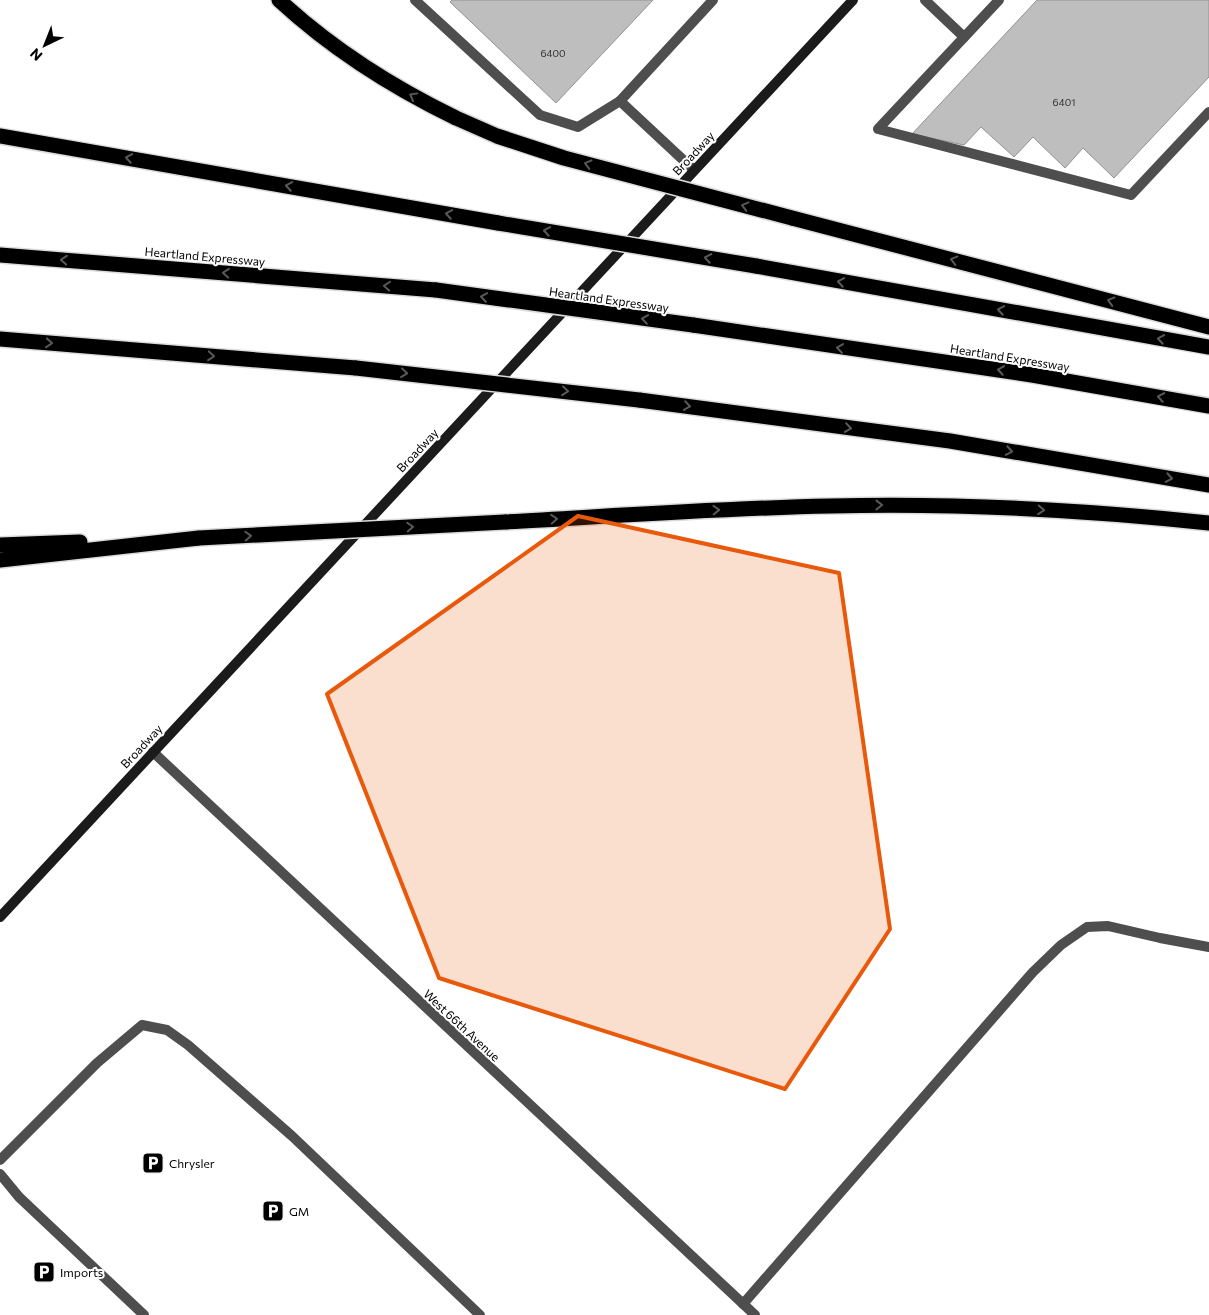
<svg xmlns="http://www.w3.org/2000/svg" width="1209" height="1315" viewBox="0 0 1209 1315" font-family="Commissioner,sans-serif">
<rect width="100%" height="100%" fill="#fff"/>
<!-- building -->
<g fill="#bebebe" stroke="#929292">
<path d="M452 0H653L556 103 450 2Z"/>
<path d="M1037 0H1209V77L1114 178 1083 148 1065 168 1033 137 1014 157 981 127 964 145 912 134Z"/>
</g>
<g fill="none" stroke-linecap="round" stroke-linejoin="round">
<!-- motorway casing -->
<g stroke="#dbdbdb" stroke-width="18">
<g id="motorway">
<path d="M279 0C332 49 392 87 456 118"/>
<path d="M0 136 498 223"/>
<path d="M792 218 1209 327"/>
<path d="M0 255 436 290"/>
<path d="M756 266 1209 347"/>
<path d="M693 325 1032 375 1209 406"/>
<path d="M0 339 356 368"/>
<path d="M639 400 950 441 1209 485"/>
<path d="M505 522C614 516 722 508 831 506 955 503 1086 510 1209 523"/>
<path d="M0 545 80 542"/>
<path d="M0 560 199 538"/>
</g>
</g>
<!-- service -->
<g stroke="#4e4e4e" stroke-width="10">
<path d="M415 0 540 115 578 127 620 101"/>
<path d="M925 0 964 37"/>
<path d="M999 0 878 129 1131 195 1209 112"/>
<path d="M694 170 620 101 713 0"/>
<path d="M0 1160 97 1063 142 1025 167 1030 188 1045 292 1136 480 1315"/>
<path d="M0 1174 19 1197 144 1315"/>
<path d="M743 1304 1033 972 1061 945 1087 927 1108 926 1160 938 1209 947"/>
</g>
<!-- tertiary -->
<path stroke="#4e4e4e" stroke-width="10" d="M153 752 755 1315"/>
<!-- secondary -->
<path stroke="#1b1b1b" stroke-width="10" d="M0 917 853 0"/>
<!-- motorway -->
<use href="#motorway" stroke="#000" stroke-width="15"/>
<!-- motorway-bridge casing -->
<g stroke="#dbdbdb" stroke-width="18" stroke-linecap="butt">
<g id="motorway-bridge">
<path d="M456 118 497 136 564 158 792 218"/>
<path d="M498 223 756 266"/>
<path d="M436 290 693 325"/>
<path d="M356 368 639 400"/>
<path d="M199 538 505 522"/>
</g>
</g>
<!-- motorway-bridge -->
<use href="#motorway-bridge" stroke="#000" stroke-width="15"/>
</g>
<!-- one-way arrows -->
<defs><path id="oneway-chevron" d="M-2-3.5L2.5 0L-2 3.5" fill="none" stroke-width="1.6" stroke-linecap="round" stroke-linejoin="round" transform="scale(1.25)"/></defs>
<g stroke="#595959">
<use href="#oneway-chevron" transform="translate(413 96) rotate(-151)"/>
<use href="#oneway-chevron" transform="translate(129 158) rotate(-170)"/>
<use href="#oneway-chevron" transform="translate(588 164) rotate(-165)"/>
<use href="#oneway-chevron" transform="translate(289 186) rotate(-170)"/>
<use href="#oneway-chevron" transform="translate(745 206) rotate(-165)"/>
<use href="#oneway-chevron" transform="translate(449 214) rotate(-170)"/>
<use href="#oneway-chevron" transform="translate(547 231) rotate(-170)"/>
<use href="#oneway-chevron" transform="translate(708 258) rotate(-170)"/>
<use href="#oneway-chevron" transform="translate(64 260) rotate(-175)"/>
<use href="#oneway-chevron" transform="translate(954 260) rotate(-165)"/>
<use href="#oneway-chevron" transform="translate(226 273) rotate(-175)"/>
<use href="#oneway-chevron" transform="translate(841 282) rotate(-170)"/>
<use href="#oneway-chevron" transform="translate(387 286) rotate(-175)"/>
<use href="#oneway-chevron" transform="translate(484 297) rotate(-172)"/>
<use href="#oneway-chevron" transform="translate(1111 301) rotate(-165)"/>
<use href="#oneway-chevron" transform="translate(1001 310) rotate(-170)"/>
<use href="#oneway-chevron" transform="translate(645 319) rotate(-172)"/>
<use href="#oneway-chevron" transform="translate(1161 339) rotate(-170)"/>
<use href="#oneway-chevron" transform="translate(49 343) rotate(5)"/>
<use href="#oneway-chevron" transform="translate(840 348) rotate(-172)"/>
<use href="#oneway-chevron" transform="translate(211 356) rotate(5)"/>
<use href="#oneway-chevron" transform="translate(1001 370) rotate(-171)"/>
<use href="#oneway-chevron" transform="translate(404 373) rotate(6)"/>
<use href="#oneway-chevron" transform="translate(565 391) rotate(6)"/>
<use href="#oneway-chevron" transform="translate(1161 397) rotate(-170)"/>
<use href="#oneway-chevron" transform="translate(687 406) rotate(8)"/>
<use href="#oneway-chevron" transform="translate(848 428) rotate(8)"/>
<use href="#oneway-chevron" transform="translate(1009 451) rotate(10)"/>
<use href="#oneway-chevron" transform="translate(1169 478) rotate(10)"/>
<use href="#oneway-chevron" transform="translate(879 505)"/>
<use href="#oneway-chevron" transform="translate(716 510) rotate(-2)"/>
<use href="#oneway-chevron" transform="translate(1041 510) rotate(4)"/>
<use href="#oneway-chevron" transform="translate(554 519) rotate(-4)"/>
<use href="#oneway-chevron" transform="translate(410 527) rotate(-3)"/>
<use href="#oneway-chevron" transform="translate(248 536) rotate(-3)"/>
</g>
<!-- marked area -->
<path fill="#e8590c" fill-opacity="0.2" stroke="#e8590c" stroke-width="4" stroke-linejoin="round" d="M578 516 839 573 890 929 785 1089 439 978 327 694Z"/>
<!-- icons -->
<defs>
<g id="parking-square" transform="scale(1.125)"><rect x="-9" y="-9" width="18" height="18" rx="4" fill="#000" stroke="#fff"/><path d="M-3.5-5.5H1a3.5 3.5 0 0 1 0 7H-1V5.5H-3.5ZM-1-3.4V-.6H.8a1.4 1.4 0 0 0 0-2.8Z" fill="#fff"/></g>
</defs>
<g fill-rule="evenodd">
<use href="#parking-square" x="153" y="1163"/>
<use href="#parking-square" x="273" y="1211"/>
<use href="#parking-square" x="44" y="1272"/>
</g>
<g text-anchor="middle" dominant-baseline="central" stroke-width="4" stroke-linejoin="round" paint-order="stroke">
<!-- number labels -->
<g font-size="10" fill="#303030">
<text x="553" y="53">6400</text>
<text x="1064" y="102">6401</text>
</g>
<!-- street labels -->
<g font-size="12" fill="#000" stroke="#fff">
<text transform="translate(693 153) rotate(-47)">Broadway</text>
<text transform="translate(205 256) rotate(5)">Heartland Expressway</text>
<text transform="translate(609 299) rotate(8)">Heartland Expressway</text>
<text transform="translate(1010 357) rotate(9)">Heartland Expressway</text>
<text transform="translate(417 450) rotate(-47)">Broadway</text>
<text transform="translate(141 746) rotate(-47)">Broadway</text>
<text transform="translate(462 1025) rotate(43)">West 66th Avenue</text>
</g>
<!-- poi labels -->
<g font-size="12" fill="#000" stroke="#fff" text-anchor="start">
<text x="169" y="1163">Chrysler</text>
<text x="289" y="1211">GM</text>
<text x="60" y="1272">Imports</text>
</g>
</g>
<!-- north arrow -->
<g transform="translate(45 45) rotate(223)" stroke="#ffffff" stroke-width="4" paint-order="stroke">
<path d="M0-4L9 19L0 12L-9 19Z" fill="#000000"/>
<text y="-8" font-size="14" font-weight="bold" text-anchor="middle" fill="#000000">N</text>
</g>
</svg>
